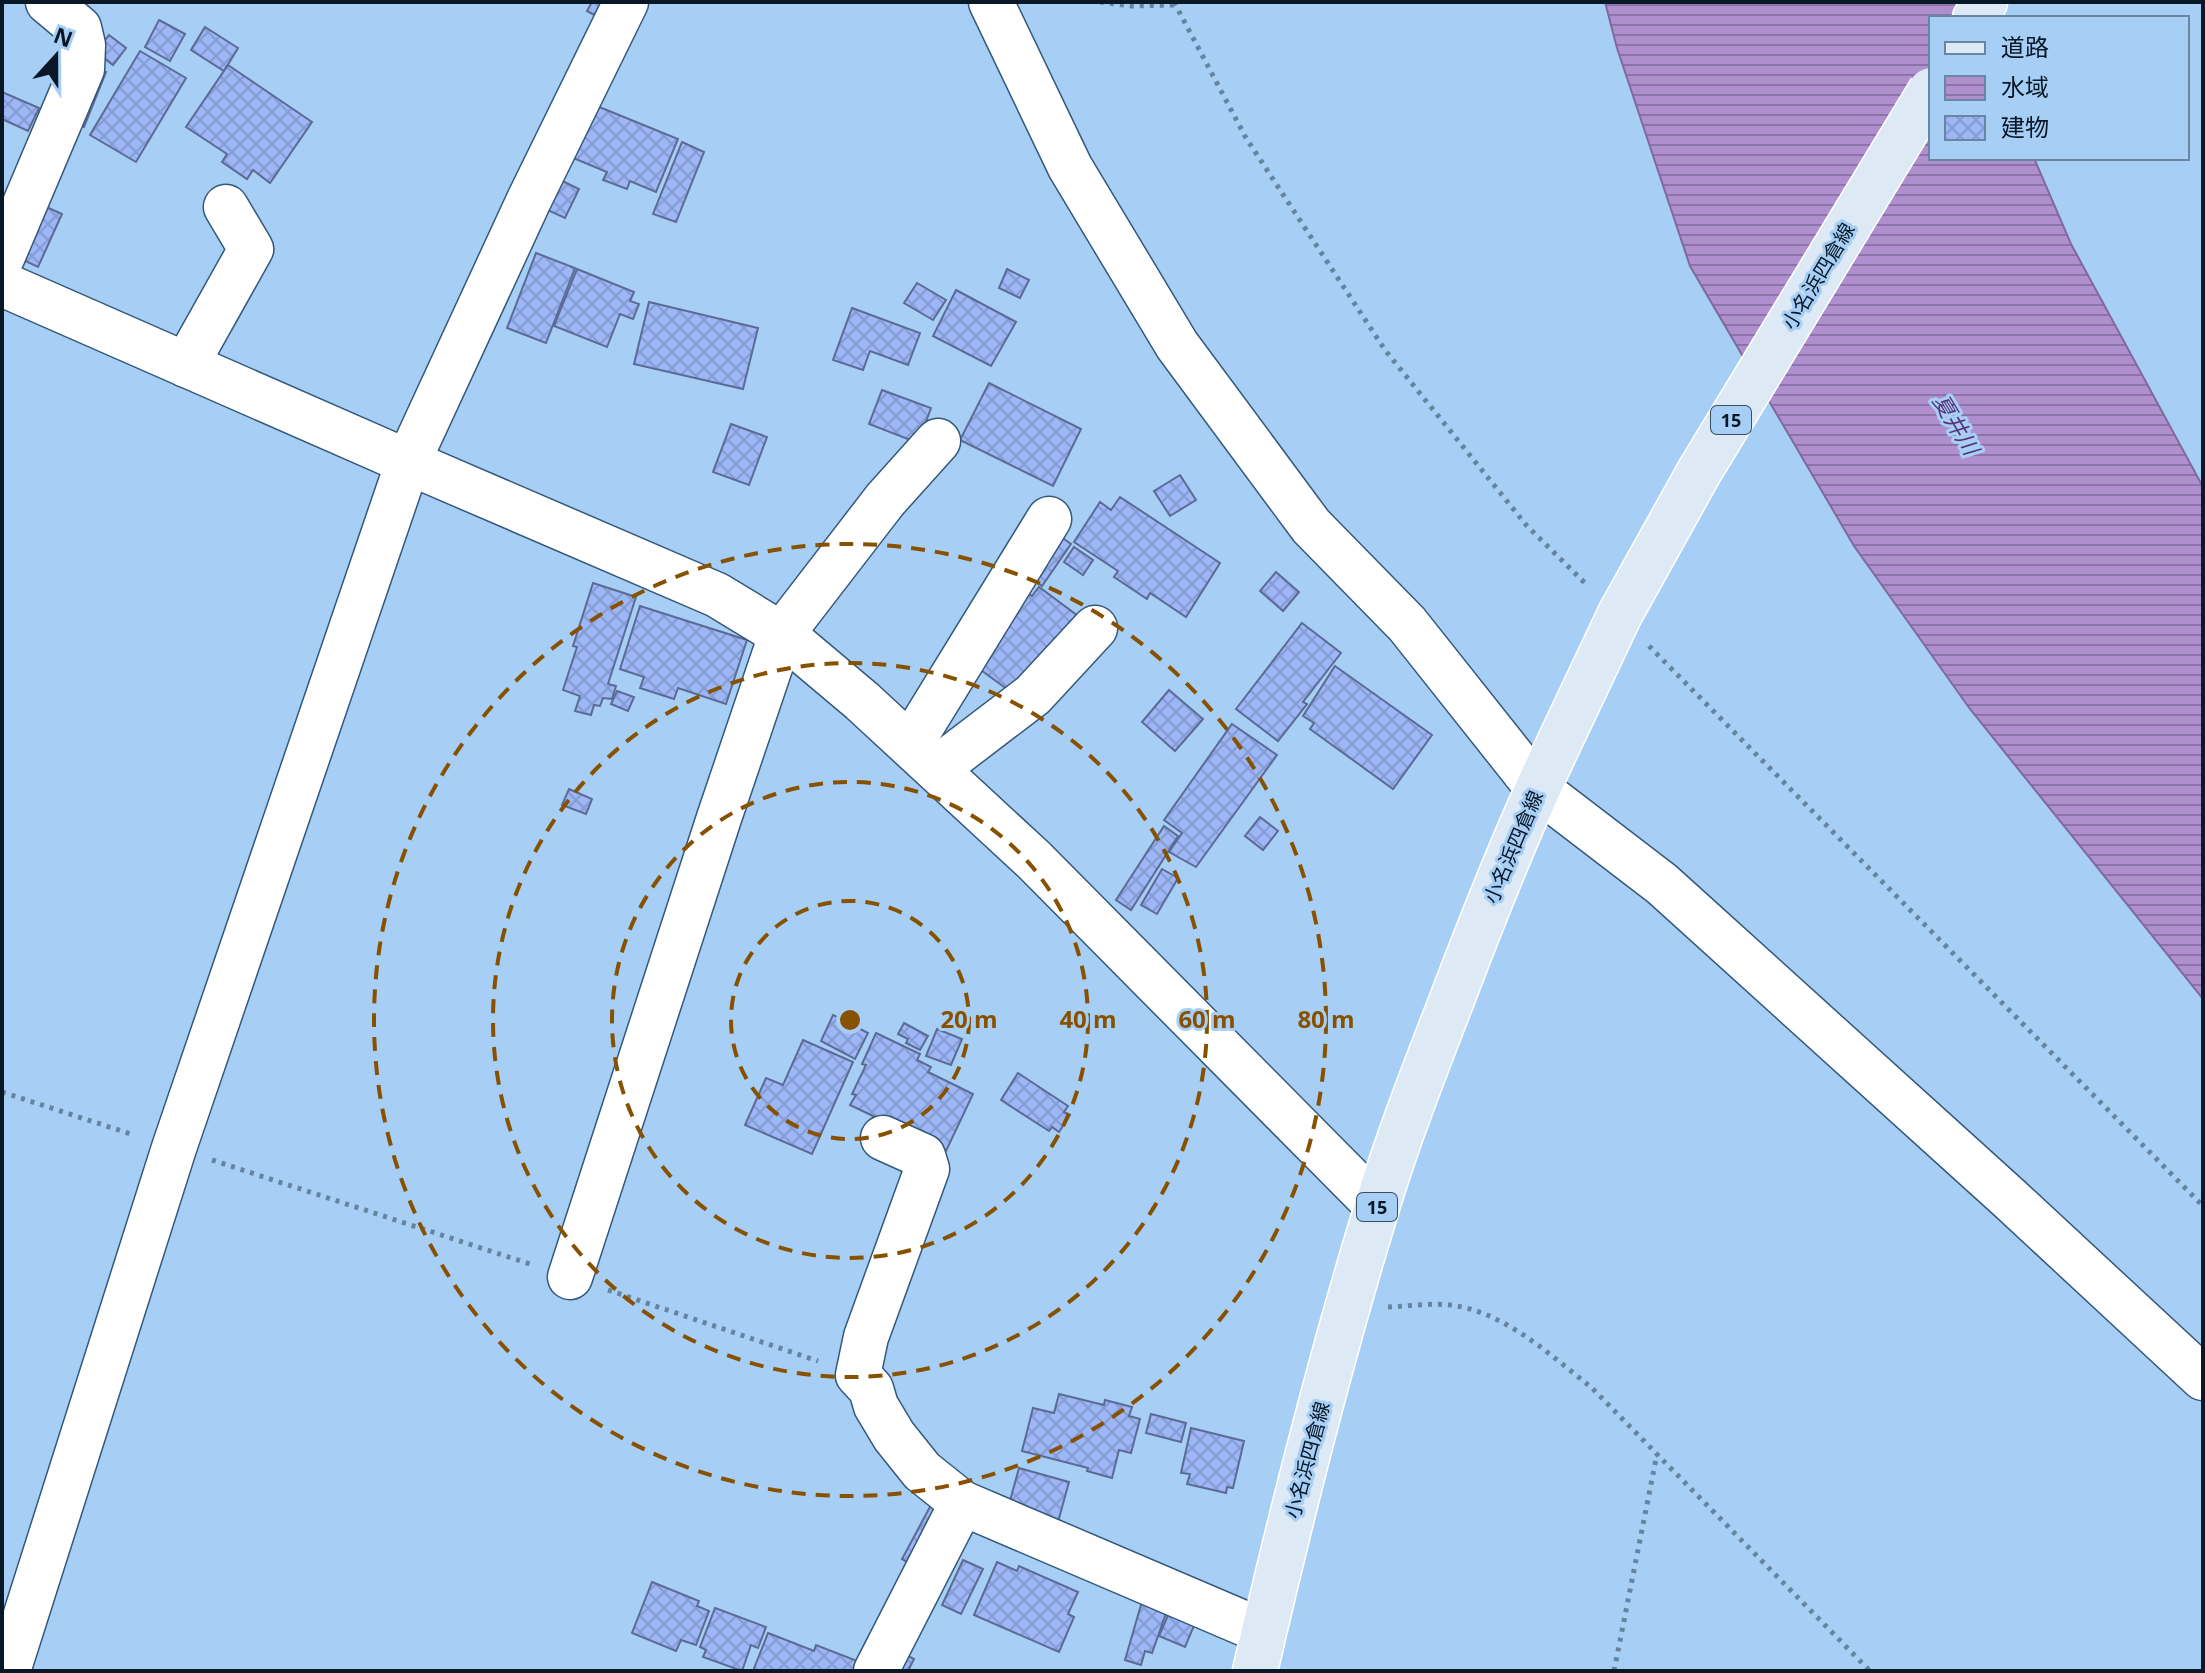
<svg xmlns="http://www.w3.org/2000/svg" width="2205" height="1673" viewBox="0 0 2205 1673" font-family="'Open Sans','Noto Sans JP',sans-serif">
<defs>
<pattern id="water-rules" width="6" height="5" patternUnits="userSpaceOnUse" patternTransform="scale(2)"><rect width="6" height="5" fill="#b08fcf"/><path d="M0 2.5h6" fill="none" stroke="#8d74a8"/></pattern>
<pattern id="building-cross-hatch" width="8" height="8" patternUnits="userSpaceOnUse" patternTransform="scale(2)"><rect width="8" height="8" fill="#9cb6f6"/><path d="M0 0l8 8M0 8l8-8" fill="none" stroke="#859cd3"/></pattern>
</defs>
<rect width="100%" height="100%" fill="#a7cff5"/>
<!-- water -->
<path fill="url(#water-rules)" stroke="#7e6b9c" stroke-width="2" d="M1605 2H1967L1974 18H1931V158H2034L2071 244 2203 487V999L1970 709 1854 546 1690 266 1617 48Z"/>
<!-- building -->
<g fill="url(#building-cross-hatch)" stroke="#5b6b95" stroke-width="2">
<path d="M592 2H606L598 17 587 11Z"/>
<path d="M159 20 185 34 170 61 145 47Z"/>
<path d="M205 27 238 48 224 71 191 50Z"/>
<path d="M109 35 126 48 113 65 96 52Z"/>
<path d="M140 51 186 78 136 162 90 135Z"/>
<path d="M228 65 312 122 270 183 253 170 247 179 222 162 227 154 186 127Z"/>
<path d="M96 68 106 72 84 127 73 123Z"/>
<path d="M2 92 39 108 28 131 2 119Z"/>
<path d="M592 104 678 139 656 192 630 181 627 189 603 180 607 172 566 155Z"/>
<path d="M682 142 704 152 676 222 653 214Z"/>
<path d="M556 178 579 189 565 218 541 207Z"/>
<path d="M42 205 62 214 38 267 19 258Z"/>
<path d="M536 253 575 268 546 343 507 328Z"/>
<path d="M577 269 634 292 630 301 639 304 633 319 620 314 607 347 554 326Z"/>
<path d="M1007 269 1029 280 1020 298 999 288Z"/>
<path d="M917 283 946 300 933 320 904 303Z"/>
<path d="M956 290 1016 322 991 366 933 336Z"/>
<path d="M649 302 758 328 743 389 634 364Z"/>
<path d="M852 308 920 333 908 365 870 351 863 370 833 360Z"/>
<path d="M989 383 1081 429 1053 486 960 440Z"/>
<path d="M882 390 931 408 918 443 869 424Z"/>
<path d="M731 424 767 437 749 485 713 472Z"/>
<path d="M1180 475 1196 500 1170 516 1154 491Z"/>
<path d="M1120 497 1220 563 1186 617 1150 593 1147 599 1114 577 1118 571 1074 542 1100 502 1111 510Z"/>
<path d="M1053 531 1071 544 1042 586 1025 573Z"/>
<path d="M1074 547 1093 560 1083 575 1064 562Z"/>
<path d="M1276 572 1299 592 1283 611 1260 591Z"/>
<path d="M593 583 636 597 608 684 616 686 612 699 603 698 600 706 594 705 591 715 575 711 580 696 563 690 577 647 573 646Z"/>
<path d="M1020 587 1032 596 1039 587 1078 616 1011 692 967 660Z"/>
<path d="M640 606 747 640 726 704 678 688 674 699 640 688 644 677 620 669Z"/>
<path d="M1302 623 1341 653 1303 702 1307 704 1278 741 1236 709Z"/>
<path d="M1335 666 1432 735 1393 789 1310 729 1314 723 1303 716Z"/>
<path d="M1169 690 1203 719 1175 751 1142 722Z"/>
<path d="M617 691 634 697 628 711 611 704Z"/>
<path d="M1232 724 1277 755 1196 867 1169 852 1182 833 1164 820Z"/>
<path d="M569 789 592 799 586 814 562 805Z"/>
<path d="M1260 817 1278 831 1263 850 1245 836Z"/>
<path d="M1164 826 1178 836 1131 910 1116 900Z"/>
<path d="M1162 869 1178 878 1157 914 1141 905Z"/>
<path d="M833 1015 868 1033 855 1059 821 1041Z"/>
<path d="M904 1023 928 1036 920 1050 906 1043 908 1039 898 1034Z"/>
<path d="M937 1029 962 1039 951 1065 926 1056Z"/>
<path d="M876 1033 920 1054 917 1060 931 1067 928 1072 973 1094 946 1151 850 1105 856 1095 852 1094 866 1065 862 1064Z"/>
<path d="M803 1040 853 1062 812 1154 745 1125 766 1078 783 1085Z"/>
<path d="M1018 1073 1068 1106 1064 1112 1070 1115 1059 1132 1052 1127 1049 1131 1001 1100Z"/>
<path d="M1059 1394 1104 1405 1105 1400 1132 1407 1129 1416 1140 1419 1131 1453 1119 1450 1112 1478 1087 1471 1088 1468 1022 1451 1033 1408 1054 1413Z"/>
<path d="M1151 1414 1186 1423 1181 1442 1146 1433Z"/>
<path d="M1191 1428 1244 1441 1233 1488 1227 1487 1226 1493 1187 1484 1190 1474 1181 1473Z"/>
<path d="M1019 1468 1069 1482 1058 1522 1008 1508Z"/>
<path d="M931 1505 947 1513 918 1568 902 1559Z"/>
<path d="M963 1560 983 1569 961 1614 942 1605Z"/>
<path d="M997 1562 1017 1571 1019 1566 1078 1592 1068 1614 1074 1617 1059 1652 974 1615Z"/>
<path d="M652 1582 699 1601 697 1606 709 1611 696 1645 681 1640 676 1651 632 1633Z"/>
<path d="M1145 1591 1170 1602 1152 1653 1145 1651 1141 1665 1125 1660Z"/>
<path d="M1172 1606 1198 1616 1185 1647 1159 1636Z"/>
<path d="M715 1608 766 1627 758 1648 751 1645 742 1671 703 1657 706 1650 700 1647Z"/>
<path d="M768 1633 814 1651 816 1645 865 1664 862 1671H753Z"/>
<path d="M898 1651 914 1659 908 1671H888Z"/>
</g>
<g fill="none" stroke-linecap="round" stroke-linejoin="round">
<!-- minor casing -->
<g stroke="#345879" stroke-width="47">
<g id="minor">
<path d="M991 2 1070 167 1177 345 1311 526 1407 624 1538 789 1662 884 2009 1198 2203 1378"/>
<path d="M2 258 82 69 83 45 79 28 48 2"/>
<path d="M2 284 408 462 717 595 786 637 862 701 1034 860 1377 1206"/>
<path d="M186 365 251 249 226 207"/>
<path d="M910 745 1049 519"/>
<path d="M936 769 1033 695 1095 628"/>
<path d="M883 1138 923 1156 927 1169 866 1337 858 1375 871 1389 876 1406 894 1436 922 1471 962 1503 1264 1632"/>
<path d="M570 1277 719 818 781 635 885 500 938 441"/>
<path d="M8 1671 174 1148 408 462 529 200 626 2"/>
<path d="M876 1671 962 1503"/>
</g>
</g>
<!-- major casing -->
<g stroke="#fff" stroke-width="47">
<g id="major">
<path d="M1975 18 1985 2"/>
<path d="M1255 1671C1291 1515 1330 1360 1377 1207 1398 1138 1425 1069 1451 1002 1482 920 1514 839 1551 760"/>
</g>
</g>
<!-- path -->
<g stroke="#6684a0" stroke-width="5" stroke-dasharray="4 6" stroke-linecap="butt">
<path d="M1100 2 1132 6 1175 5"/>
<path d="M1174 2 1246 138 1385 350 1527 526 1588 586"/>
<path d="M1649 646 2203 1206"/>
<path d="M2 1092 134 1135"/>
<path d="M212 1160 530 1264"/>
<path d="M608 1290 818 1361"/>
<path d="M1388 1307C1409 1306 1431 1303 1451 1305 1505 1312 1550 1355 1591 1387L1870 1671"/>
<path d="M1614 1671 1657 1454"/>
</g>
<!-- minor -->
<use href="#minor" stroke="#fff" stroke-width="44"/>
<!-- major -->
<use href="#major" stroke="#dde9f4" stroke-width="44"/>
<!-- major-bridge casing -->
<g stroke="#fff" stroke-width="47" stroke-linecap="butt">
<path id="major-bridge" d="M1551 760 1620 614 1699 472 1931 90"/>
</g>
<!-- major-bridge -->
<use href="#major-bridge" stroke="#dde9f4" stroke-width="44"/>
</g>
<!-- distance rings -->
<g fill="none" stroke="#875100" stroke-width="4" stroke-dasharray="14 10">
<circle cx="850" cy="1020" r="119"/>
<circle cx="850" cy="1020" r="238"/>
<circle cx="850" cy="1020" r="357"/>
<circle cx="850" cy="1020" r="476"/>
</g>
<g text-anchor="middle" dominant-baseline="central" stroke-width="6" stroke-linejoin="round" paint-order="stroke">
<!-- shield labels -->
<g fill="#a7cff5" stroke="#384f64" stroke-width="2">
<rect x="1711" y="406" width="40" height="28" rx="6"/>
<rect x="1357" y="1193" width="40" height="28" rx="6"/>
</g>
<g font-size="18" font-weight="bold" fill="#091826">
<text x="1731" y="420">15</text>
<text x="1377" y="1207">15</text>
</g>
<!-- street labels -->
<g font-size="20" fill="#091826" stroke="#a7cff5">
<text transform="translate(1818 276) rotate(-59)">小名浜四倉線</text>
<text transform="translate(1513 847) rotate(-67)">小名浜四倉線</text>
<text transform="translate(1307 1460) rotate(-75)">小名浜四倉線</text>
</g>
<!-- water labels -->
<g font-size="22" font-style="italic" fill="#5a2f7b" stroke="#a7cff5">
<text transform="translate(1957 424) rotate(59)">夏井川</text>
</g>
</g>
<circle cx="850" cy="1020" r="12" fill="#875100" stroke="#a7cff5" stroke-width="4"/>
<g font-size="24" text-anchor="middle" font-weight="bold" fill="#875100" stroke="#a7cff5" stroke-width="6" stroke-linejoin="round" paint-order="stroke">
<text x="969" y="1028">20 m</text>
<text x="1088" y="1028">40 m</text>
<text x="1207" y="1028">60 m</text>
<text x="1326" y="1028">80 m</text>
</g>
<!-- border -->
<rect width="2205" height="1673" fill="none" stroke="#091826" stroke-width="8"/>
<!-- legend -->
<rect x="1929" y="16" width="260" height="144" fill="#a7cff5" stroke="#6886a2" stroke-width="2"/>
<rect x="1945" y="42" width="40" height="12" fill="#dde9f4" stroke="#6886a2" stroke-width="2"/>
<text x="2001" y="56" font-size="24" fill="#091826">道路</text>
<rect x="1945" y="76" width="40" height="24" fill="url(#water-rules)" stroke="#6886a2" stroke-width="2"/>
<text x="2001" y="96" font-size="24" fill="#091826">水域</text>
<rect x="1945" y="116" width="40" height="24" fill="url(#building-cross-hatch)" stroke="#6886a2" stroke-width="2"/>
<text x="2001" y="136" font-size="24" fill="#091826">建物</text>
<!-- north arrow -->
<g transform="translate(56 56) rotate(21)" stroke="#a7cff5" stroke-width="6" paint-order="stroke">
<path d="M0-6L14 30L0 20L-14 30Z" fill="#091826"/>
<text y="-12" font-size="22" font-weight="bold" text-anchor="middle" fill="#091826">N</text>
</g>
</svg>
